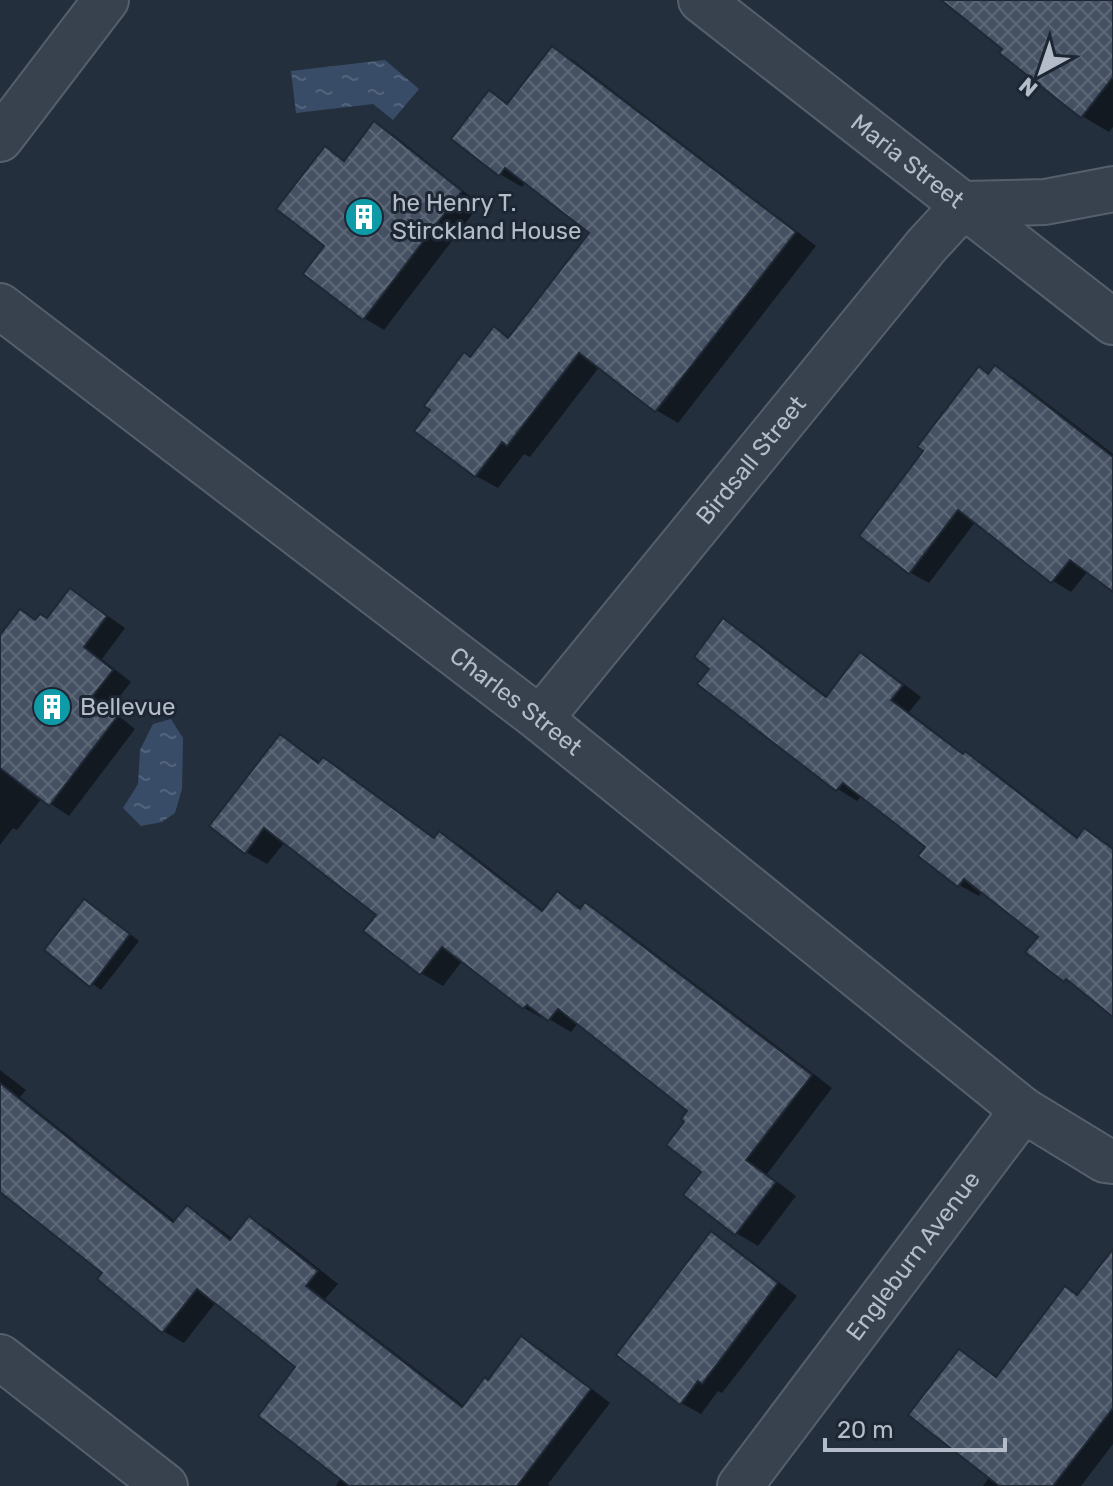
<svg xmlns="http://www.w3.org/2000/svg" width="1113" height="1486" viewBox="0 0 1113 1486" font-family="Rubik,sans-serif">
<defs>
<pattern id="water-ripples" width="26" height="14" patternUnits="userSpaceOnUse" patternTransform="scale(2)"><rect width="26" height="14" fill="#394c67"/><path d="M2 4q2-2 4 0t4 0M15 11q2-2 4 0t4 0" fill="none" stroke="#53647b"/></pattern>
<pattern id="building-cross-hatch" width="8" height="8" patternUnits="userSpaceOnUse" patternTransform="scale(2)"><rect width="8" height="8" fill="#455162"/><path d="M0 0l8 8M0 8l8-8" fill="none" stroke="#5d6877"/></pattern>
</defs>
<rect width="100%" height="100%" fill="#242f3e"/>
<!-- water -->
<g fill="url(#water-ripples)">
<path d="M385 60 419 89 393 120 373 104 296 113 291 71Z"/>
<path d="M171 719 183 738 182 789 175 813 162 822 141 826 123 808 138 784 140 750 153 724Z"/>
</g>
<!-- shadow -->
<g fill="#0007">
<path d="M963 0H1113V127L1109 132 1082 116 1005 49Z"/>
<path d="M552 48 574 61 816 246 678 423 656 410 600 366 530 457 524 454 498 488 476 476 472 358 495 329 510 338 592 233 526 182 522 187 500 174 489 93 510 105Z"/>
<path d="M375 124 394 135 480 204 384 330 364 318 305 274 327 246 325 149 346 161Z"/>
<path d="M995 368 1014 378 1113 454V590L1088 571 1071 592 1053 581 976 521 929 583 911 573 862 536 926 451 979 369 990 375Z"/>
<path d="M71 590 125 628 102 659 131 682 110 709 135 729 69 816 42 798 17 830 13 828 0 845V638L37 621H47Z"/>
<path d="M724 620 743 632 828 697 860 654 880 666 921 697 909 712 965 755 985 765 1079 838 1085 830 1113 848V1014L1085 992 1065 980 1040 936 983 891 979 896 959 885 928 847 862 794 857 801 838 789 700 684 712 668Z"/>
<path d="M281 736 321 763 324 759 345 772 436 839 440 834 461 846 544 911 558 893 583 909 586 904 607 917 832 1088 767 1174 796 1196 758 1246 736 1233 704 1172 686 1121 690 1110 578 1023 571 1032 547 1018 546 1020 524 1008 463 960 443 986 421 973 366 930 379 914 285 842 267 864 246 852Z"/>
<path d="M94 907 139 941 101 990 47 950Z"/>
<path d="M0 1070 26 1090 20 1097 176 1222 187 1208 208 1220 233 1239 250 1218 270 1230 338 1284 325 1299 465 1407 489 1382 521 1338 542 1350 610 1403 548 1484 550 1486H336L341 1477 297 1367 216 1302 184 1343 163 1331 105 1273 0 1190Z"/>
<path d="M712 1233 731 1245 797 1296 722 1393 718 1391 701 1414 681 1403Z"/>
<path d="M1113 1286V1444L1081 1486H983L990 1476 959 1351 998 1378 1078 1296Z"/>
</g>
<!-- building -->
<g fill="url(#building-cross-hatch)" stroke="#1f2835" stroke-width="2">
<path d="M941 0H1113V77L1081 118 999 53 1002 49Z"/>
<path d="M552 46 796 232 655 412 579 353 507 446 502 442 475 477 414 431 430 410 424 406 464 352 470 357 494 326 508 338 589 233 505 168 499 176 451 139 489 90 507 104Z"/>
<path d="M374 121 462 191 363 320 303 274 324 246 276 209 325 146 344 161Z"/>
<path d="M995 365 1113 457V592L1070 560 1051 583 958 510 909 574 859 536 923 451 917 447 979 366 988 374Z"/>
<path d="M70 588 107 616 84 647 113 670 92 697 117 717 49 806 0 768V635L20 609 35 620 40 614 47 618Z"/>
<path d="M723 618 826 697 860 652 903 685 891 700 963 754 965 751 1077 838 1084 828 1113 849V1017L1066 979 1064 982 1025 952 1038 937 964 879 958 887 918 856 925 847 843 783 836 791 697 684 709 669 694 657Z"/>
<path d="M280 734 318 763 323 757 434 838 439 831 542 911 557 891 580 909 585 902 812 1075 746 1160 776 1182 735 1235 683 1195 701 1172 666 1145 684 1122 681 1119 687 1111 558 1009 548 1021 527 1005 523 1009 442 947 420 975 363 931 376 915 264 828 245 854 209 826Z"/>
<path d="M84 899 130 934 90 987 44 950Z"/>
<path d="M0 1083 173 1222 187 1205 230 1240 249 1216 318 1271 306 1286 462 1407 485 1377 488 1380 521 1336 591 1389 517 1486H349L258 1416 295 1367 197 1289 162 1333 97 1279 102 1273 0 1192Z"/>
<path d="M711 1231 778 1283 702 1384 698 1381 680 1405 616 1355Z"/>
<path d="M1113 1249V1408L1053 1486H999L908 1415 959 1349 996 1377 1065 1286 1077 1295Z"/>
</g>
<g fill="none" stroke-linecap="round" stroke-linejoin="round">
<!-- minor casing -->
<g stroke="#565f6c" stroke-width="48">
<g id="minor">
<path id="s1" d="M701 0 1113 322"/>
<path d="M0 139 106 0"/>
<path d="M965 204 1045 202 1113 189"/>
<path id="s2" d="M0 306 540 719 1023 1110"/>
<path id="s3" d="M540 719 927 245 965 204"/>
<path d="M0 1357 165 1486"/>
<path id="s4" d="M740 1486 1023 1110 1105 1160 1113 1161"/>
</g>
</g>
<!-- minor -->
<use href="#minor" stroke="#38414e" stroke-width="44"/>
</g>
<!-- icons -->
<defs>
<g id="building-disc" transform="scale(2)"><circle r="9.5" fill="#0f9aa8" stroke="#1d2633"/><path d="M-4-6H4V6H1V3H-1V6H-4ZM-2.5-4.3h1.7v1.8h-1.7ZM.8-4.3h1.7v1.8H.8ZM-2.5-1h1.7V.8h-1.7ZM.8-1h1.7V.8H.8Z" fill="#fff"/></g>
</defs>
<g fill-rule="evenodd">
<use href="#building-disc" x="364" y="217"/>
<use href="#building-disc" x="52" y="707"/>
</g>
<g text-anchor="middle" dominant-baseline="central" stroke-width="6" stroke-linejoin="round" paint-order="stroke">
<!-- street labels -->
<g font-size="24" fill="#b4bcc9" stroke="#1d2633">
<text stroke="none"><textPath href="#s1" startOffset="262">Maria Street</textPath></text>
<text stroke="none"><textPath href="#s3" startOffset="334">Birdsall Street</textPath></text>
<text stroke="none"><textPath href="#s2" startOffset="650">Charles Street</textPath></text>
<text stroke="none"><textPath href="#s4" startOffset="288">Engleburn Avenue</textPath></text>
</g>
<!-- poi labels -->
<g font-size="24" fill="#b4bcc9" stroke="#1d2633" text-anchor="start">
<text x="392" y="203">he Henry T.<tspan x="392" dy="28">Stirckland House</tspan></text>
<text x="80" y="707">Bellevue</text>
</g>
</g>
<!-- north arrow -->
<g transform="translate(1041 72) rotate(220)" stroke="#1d2633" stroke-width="6" paint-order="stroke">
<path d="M0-6L14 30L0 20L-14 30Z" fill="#b4bcc9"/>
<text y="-12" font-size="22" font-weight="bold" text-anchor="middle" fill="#b4bcc9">N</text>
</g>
<!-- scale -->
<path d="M825 1438v12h180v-12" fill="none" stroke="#b4bcc9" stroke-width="4"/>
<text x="837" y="1438" font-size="24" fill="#b4bcc9" stroke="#1d2633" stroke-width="6" paint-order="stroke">20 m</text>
</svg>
